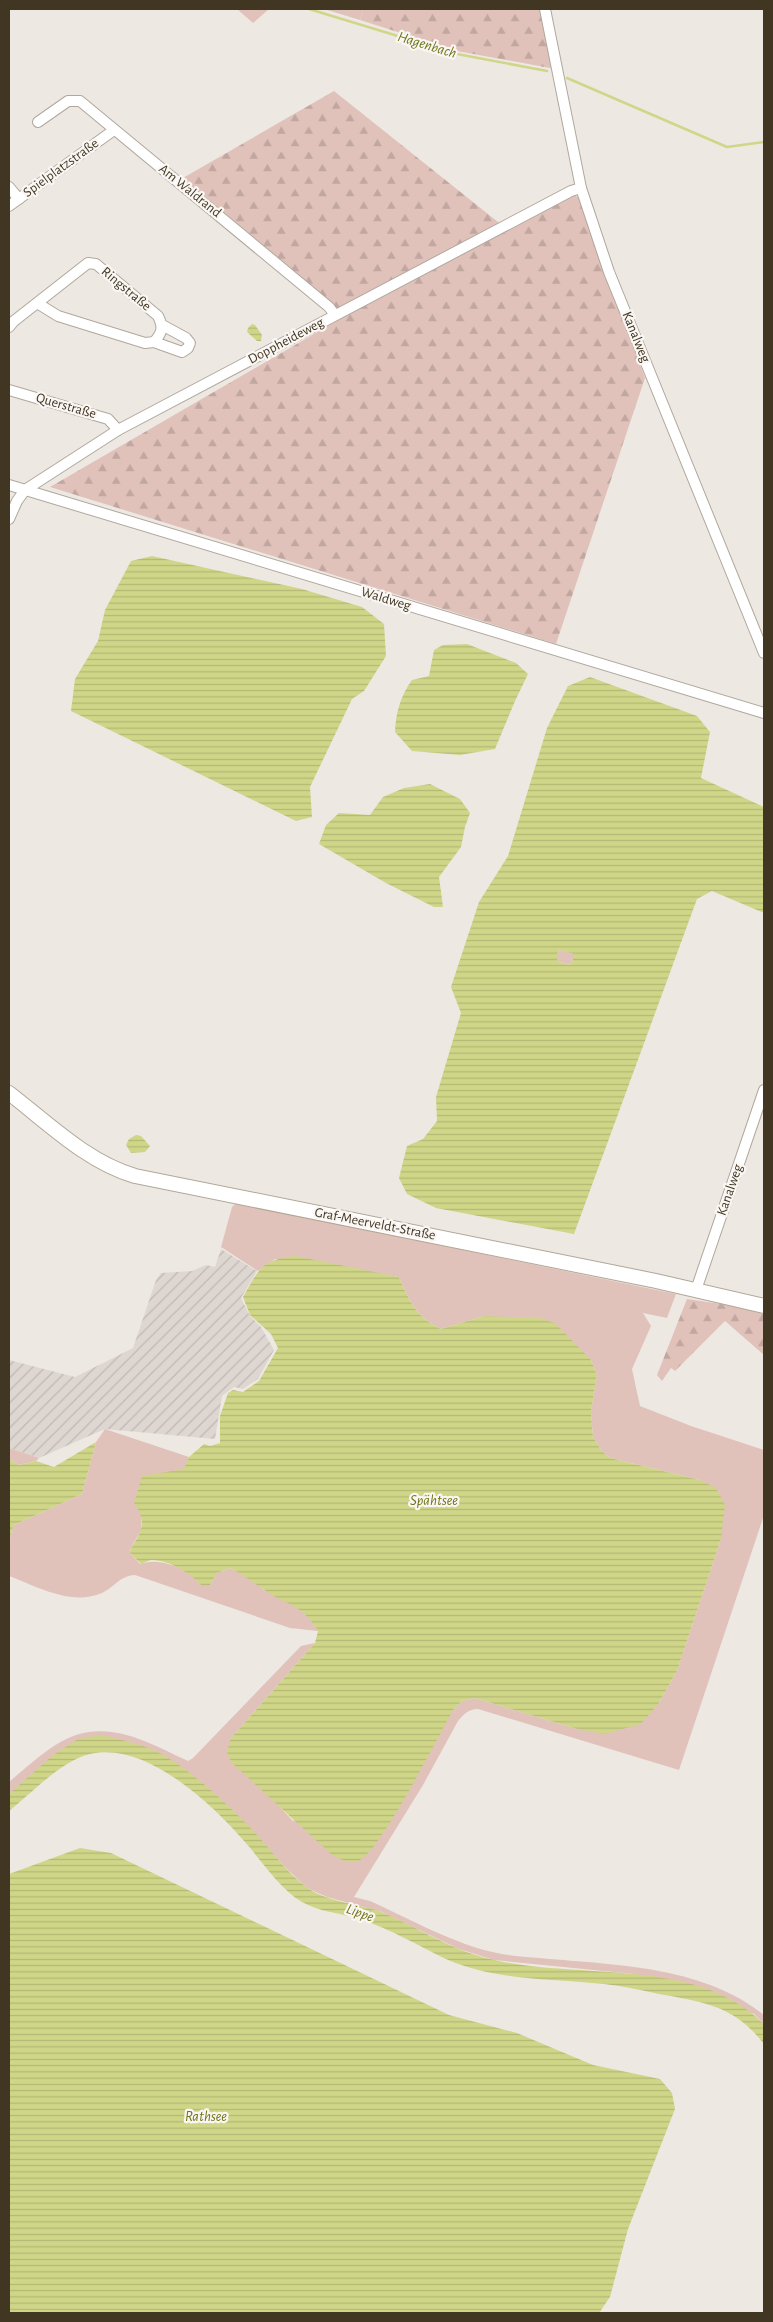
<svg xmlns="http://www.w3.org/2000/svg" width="773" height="2322" viewBox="0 0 773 2322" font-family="'Alegreya Sans',sans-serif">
<defs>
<pattern id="industrial-furrows" width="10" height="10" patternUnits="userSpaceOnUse" patternTransform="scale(1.25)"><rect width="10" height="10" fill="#ded7d1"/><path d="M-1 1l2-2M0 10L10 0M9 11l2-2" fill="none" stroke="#c0b9b3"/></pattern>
<pattern id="forest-firs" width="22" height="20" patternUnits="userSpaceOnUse" patternTransform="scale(1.25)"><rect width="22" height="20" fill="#e0c2bb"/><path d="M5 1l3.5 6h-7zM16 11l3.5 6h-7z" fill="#c1a7a0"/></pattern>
<pattern id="water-rules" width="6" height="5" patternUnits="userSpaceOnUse" patternTransform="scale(1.25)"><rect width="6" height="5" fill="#d0d688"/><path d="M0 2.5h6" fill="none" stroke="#b4b875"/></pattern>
</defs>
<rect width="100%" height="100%" fill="#eee8e3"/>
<!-- industrial -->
<path fill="url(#industrial-furrows)" d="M221 1249 257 1271 241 1298 250 1316 261 1327 274 1350 258 1379 243 1389 234 1387 222 1396 215 1439 105 1429 39 1458 9 1448V1360L75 1377 133 1348 156 1280 161 1273 192 1271 206 1265 215 1267Z"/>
<!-- grass -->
<g fill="#e0c2bb">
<path d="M324 9H363L360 20Z"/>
<path d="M560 950 573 954V960L570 965 557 961V954Z"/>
<path d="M236 1203 676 1294 667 1318 643 1313 651 1326 632 1369 640 1406 691 1426 764 1450V1515L679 1770 478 1709C468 1709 464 1714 458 1721L423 1785 354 1897 370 1901C408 1918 456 1945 497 1953 514 1957 532 1957 550 1959 622 1965 706 1968 764 2015V2024L754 2014 634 1974 494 1960 459 1949 382 1912 327 1897 307 1888 287 1869 230 1808 188 1774 101 1735 9 1794V1782C22 1771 34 1760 48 1750 97 1713 140 1738 188 1761L193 1758 301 1646 315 1643 231 1738 264 1790 293 1821 453 1710 462 1701 475 1698 577 1729 659 1703 677 1671 721 1539 700 1480 610 1458 601 1450 593 1437 591 1412 597 1375 591 1360 484 1316 441 1329C415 1316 410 1302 399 1277L275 1259 258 1271 221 1247 232 1207Z"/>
<path d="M105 1429 189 1457 185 1469 142 1514 141 1530 129 1552 140 1564C167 1555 188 1574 210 1585L217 1573 230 1568 249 1578 264 1590 295 1606 309 1617 318 1631 290 1628 135 1575C119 1576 115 1587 102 1593 71 1606 38 1587 9 1576V1540L14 1525 82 1494 96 1442Z"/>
<path d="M9 1448 39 1458 36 1461 19 1465 9 1459Z"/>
</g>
<!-- forest -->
<g fill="url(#forest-firs)">
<path d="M237 9H269L253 23Z"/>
<path d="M363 9H541L555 69 457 51 360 20Z"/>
<path d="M334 91 508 230 574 195 579 198 645 378 556 644 50 487 345 316 183 178Z"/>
<path d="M687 1299 728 1305 764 1314V1355L725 1321 675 1371 671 1368 662 1381 657 1375Z"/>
</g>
<!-- water -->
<g fill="url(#water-rules)" fill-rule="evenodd">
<path d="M252 324 255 325 262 335 261 341H257L247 332 248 328Z"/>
<path d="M152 556 302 589 362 607 384 624 386 656 364 691 352 699 310 787 312 817 296 821 71 711 75 679 98 641 105 610 131 561Z"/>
<path d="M467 644 516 663 528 674 515 701 495 749 460 755 412 751 395 732C396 712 400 697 412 680L429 676 434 650 443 645Z"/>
<path d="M590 677 697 716 710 732 701 778 764 807V913L712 891 697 899 574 1234 436 1208 407 1194 399 1178 407 1146 423 1139 437 1121 436 1097 461 1013 451 987 479 902 508 856 547 728 568 686ZM560 950 573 954V960L570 965 557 961V954Z"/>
<path d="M430 784 460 799 470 813 465 827 461 847 439 877 443 907H434L386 883 319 844 326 825 339 813 370 815 383 797 404 788Z"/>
<path d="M136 1135 141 1136 150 1146 145 1152 131 1153 126 1145 129 1139Z"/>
<path d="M295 1256 399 1277C410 1302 415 1316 441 1329L484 1316 539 1318 555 1323 591 1360 597 1375 591 1412 593 1437 601 1450 610 1458 700 1480 716 1488 725 1505 721 1539 677 1671 659 1703 641 1724 604 1734 577 1729 475 1698 462 1701 453 1710C438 1737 382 1848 360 1860 349 1865 340 1859 331 1854L231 1762 227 1752 231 1738 315 1643 318 1631C300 1602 286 1606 263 1589 252 1582 242 1574 230 1568L217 1573 210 1585 202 1586C192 1574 169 1560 152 1560 149 1560 144 1563 141 1564L129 1552C140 1533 149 1523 134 1503L142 1476 184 1469 189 1457 204 1444 210 1446 220 1443V1416L228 1393 233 1390 243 1392 259 1381 278 1348 271 1334 250 1315 243 1297C259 1269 261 1260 295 1256Z"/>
<path d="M96 1442 82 1494 14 1525 9 1540V1459L19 1465 36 1461 54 1467Z"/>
<path d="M101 1735C121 1740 143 1744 162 1754 196 1774 232 1808 259 1837 274 1854 288 1873 305 1886 327 1903 359 1903 384 1913 409 1924 433 1938 459 1949 551 1988 688 1948 764 2024V2044C735 2006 704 2002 659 1994 641 1990 622 1986 604 1984 551 1978 495 1981 446 1959 417 1945 390 1929 360 1919 341 1913 319 1912 302 1902 279 1888 262 1861 245 1842 212 1804 146 1741 90 1754 62 1760 31 1794 9 1811V1794L53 1755 78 1739Z"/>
<path d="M80 1848 111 1853 449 2015 517 2033 593 2065 660 2079 672 2093 675 2109 628 2229 610 2297 599 2313H9V1874Z"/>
</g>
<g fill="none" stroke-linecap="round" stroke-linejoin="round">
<!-- stream -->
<g stroke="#d0d688" stroke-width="2.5">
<path d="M309 9 457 54 547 71"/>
<path d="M567 78 727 147 764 142"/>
</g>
<!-- minor casing -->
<g stroke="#b0a89d" stroke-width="12">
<g id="minor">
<path d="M545 9 581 188 609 272 764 653"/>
<path d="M38 122 68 101H80L329 307 335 315"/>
<path d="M9 187 19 199"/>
<path d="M9 206 114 130"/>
<path d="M9 327 14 321 88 263 96 264 158 316C164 328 162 333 154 342L145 343 58 316 37 303"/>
<path d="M154 342 182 352 188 348 190 343 186 338 162 325"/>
<path d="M9 390 108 419 118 430"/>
<path d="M9 485 764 713"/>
<path d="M9 519 17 501 25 490 118 430 571 191 581 188"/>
<path d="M696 1290 764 1090"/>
</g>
</g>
<!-- secondary casing -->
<g stroke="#b2a797" stroke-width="16">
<path id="secondary" d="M9 1093C48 1123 87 1162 135 1176L656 1281 764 1306"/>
</g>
<!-- minor -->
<use href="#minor" stroke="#fff" stroke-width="10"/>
<!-- secondary -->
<use href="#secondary" stroke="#fff" stroke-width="14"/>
</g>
<g text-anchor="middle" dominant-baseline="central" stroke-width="4.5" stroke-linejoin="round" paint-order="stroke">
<!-- street labels -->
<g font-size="14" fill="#413621" stroke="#faf6f4">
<text transform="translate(61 168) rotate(-36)">Spielplatzstraße</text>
<text transform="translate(190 191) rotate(39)">Am Waldrand</text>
<text transform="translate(126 289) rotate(40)">Ringstraße</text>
<text transform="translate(636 337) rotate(68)">Kanalweg</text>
<text transform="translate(286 341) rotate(-28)">Doppheideweg</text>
<text transform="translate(66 406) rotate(16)">Querstraße</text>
<text transform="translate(386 599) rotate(17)">Waldweg</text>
<text transform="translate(730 1190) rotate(-71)">Kanalweg</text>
<text transform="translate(375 1224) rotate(11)">Graf-Meerveldt-Straße</text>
</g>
<!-- water labels -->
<g font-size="15" font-style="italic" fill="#6e7616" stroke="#faf6f4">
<text transform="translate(427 45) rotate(17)">Hagenbach</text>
<text x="434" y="1500">Spähtsee</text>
<text transform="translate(360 1913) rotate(20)">Lippe</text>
<text x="206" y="2116">Rathsee</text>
</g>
</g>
<!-- border -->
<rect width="773" height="2322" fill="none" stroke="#413621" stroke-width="20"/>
</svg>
